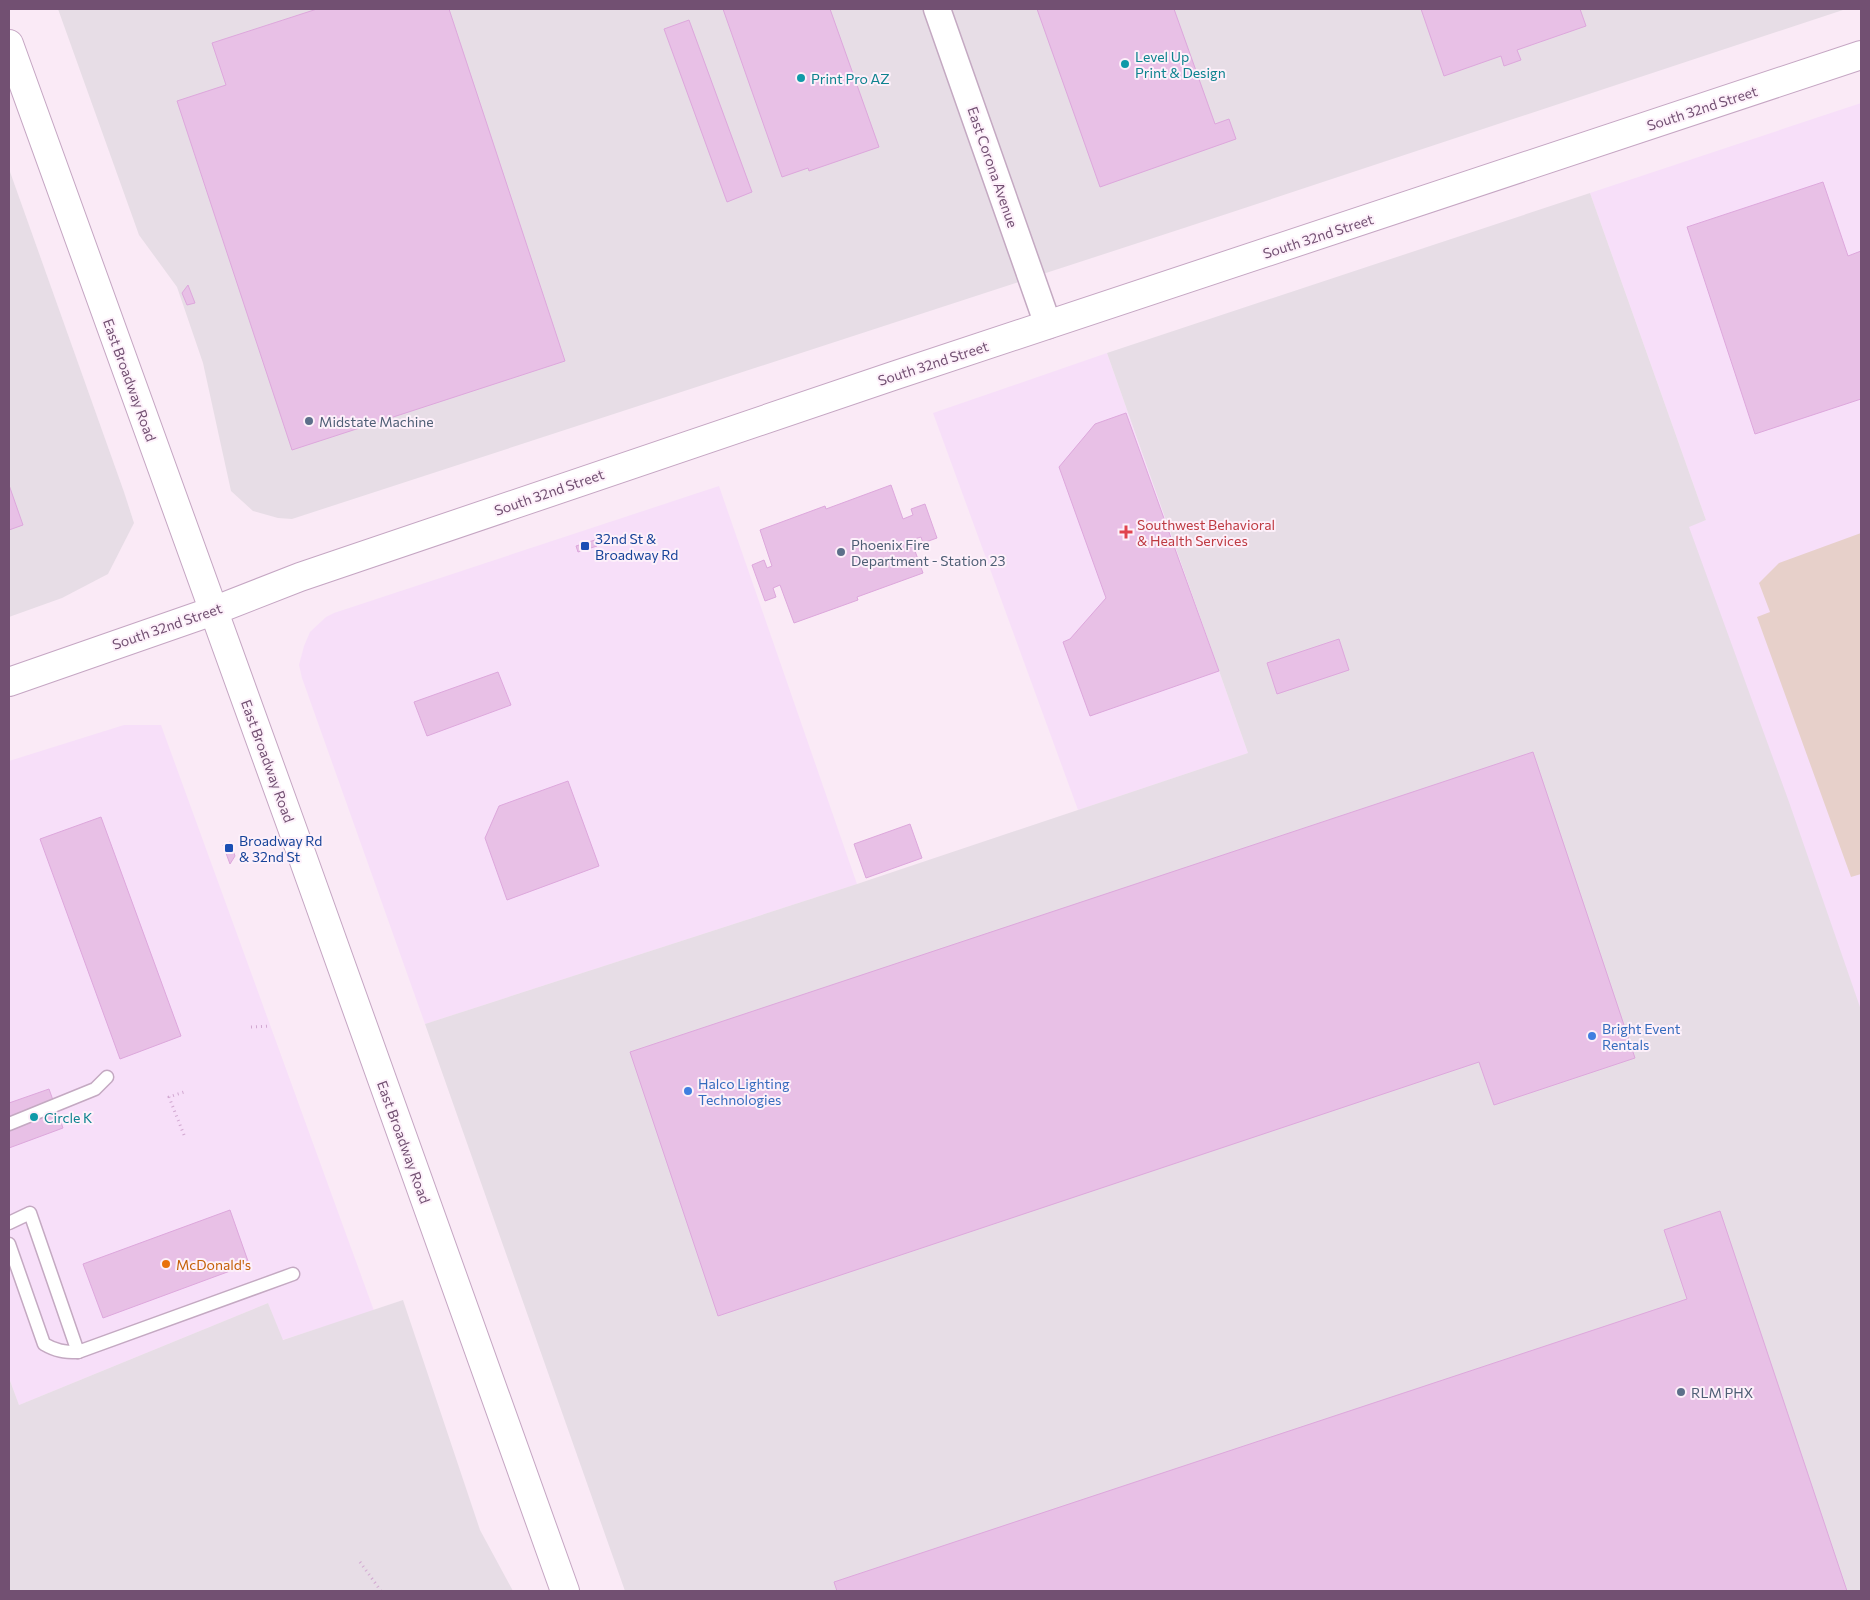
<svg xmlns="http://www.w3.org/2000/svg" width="1870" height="1600" viewBox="0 0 1870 1600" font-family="Commissioner,sans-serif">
<rect width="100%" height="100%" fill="#faeaf6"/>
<!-- commercial -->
<g fill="#f7dff9">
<path d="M1861 103V1017L1688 526 1706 520 1590 193Z"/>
<path d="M1107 353 1248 753 1078 810 933 413Z"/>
<path d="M719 486 857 884 425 1024 302 678 299 665 304 646 310 632 326 617 334 613Z"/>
<path d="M124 725H161L374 1311 282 1340 268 1303 19 1405 9 1378V761Z"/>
</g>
<!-- industrial -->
<g fill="#e7dde6">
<path d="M58 9H1846L1187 227 292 519 278 518 253 511 231 491 203 363 177 287 139 235Z"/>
<path d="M9 169 124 492 134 523 108 574 62 598 9 617Z"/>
<path d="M1590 193 1706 520 1689 527 1789 802 1861 1010V1591H625L425 1024 857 884 1248 753 1107 353Z"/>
<path d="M403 1300 480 1530 513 1591H9V1378L19 1405 268 1303 283 1340Z"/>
</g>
<!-- green -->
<path fill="#e7d0ca" d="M1861 533V874L1851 877 1757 617 1770 612 1759 583 1779 563Z"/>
<!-- building -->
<g fill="#e8c0e6" stroke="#dda7dc">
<path d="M317 9H449L565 361 292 450 177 101 226 85 212 43Z"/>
<path d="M723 9H830L879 147 809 171 808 168 782 177Z"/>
<path d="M1037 9H1174L1215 124 1229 119 1236 139 1100 187Z"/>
<path d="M1421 9H1580L1586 26 1517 50 1521 60 1504 66 1501 56 1444 76Z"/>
<path d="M689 20 752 192 727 202 664 29Z"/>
<path d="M1823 182 1848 256 1861 251V399L1755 434 1687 227Z"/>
<path d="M188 285 195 303 187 305 182 293Z"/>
<path d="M1126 413 1219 671 1090 716 1063 642 1070 639 1106 598 1059 467 1095 424Z"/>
<path d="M9 485 23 525 9 530Z"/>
<path d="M891 485 903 519 913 515 911 509 925 504 937 538 923 543 921 537 911 540 923 573 857 597 858 600 794 623 780 585 773 588 776 597 765 601 752 565 764 560 767 568 772 566 760 530 825 506 826 509Z"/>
<path d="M595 540 597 546 578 552 576 546Z"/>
<path d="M1339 639 1349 670 1277 694 1267 663Z"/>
<path d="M498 672 511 705 427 736 414 702Z"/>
<path d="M1533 752 1635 1058 1494 1105 1479 1062 718 1316 630 1052Z"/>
<path d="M568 781 599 866 507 900 485 838 499 806Z"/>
<path d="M101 817 181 1036 120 1059 40 839Z"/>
<path d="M910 824 922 858 866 878 854 844Z"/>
<path d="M230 842 235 856 230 864 223 845Z"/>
<path d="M49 1089 63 1128 9 1148V1103Z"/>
<path d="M230 1210 249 1264 103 1318 83 1264Z"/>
<path d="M1720 1211 1847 1591H837L834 1582 1687 1299 1664 1230Z"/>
</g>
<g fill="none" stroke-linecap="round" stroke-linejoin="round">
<!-- lane casing -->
<g stroke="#c4a9c2" stroke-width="15">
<g id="lane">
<path d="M9 1124 95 1089 107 1077"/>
<path d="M9 1223 30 1213 78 1352"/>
<path d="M9 1244 44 1344C56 1351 64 1352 78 1352L293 1274"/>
</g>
</g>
<!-- street casing -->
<g stroke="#c4a9c2" stroke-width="29">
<path id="street" d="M937 9 1048 325"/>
</g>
<!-- secondary casing -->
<g stroke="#c5a6c3" stroke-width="30">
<g id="secondary">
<path d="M9 44 295 836 565 1591"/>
<path d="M9 682 213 611 300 577 893 376 1861 55"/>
</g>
</g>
<!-- path -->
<g stroke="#d2a8d1" stroke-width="3" stroke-dasharray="1 4" stroke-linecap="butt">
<path d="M251 1027 270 1026"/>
<path d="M184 1135 169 1097 184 1092"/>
<path d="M360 1562 381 1591"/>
</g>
<!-- lane -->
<use href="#lane" stroke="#fff" stroke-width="12"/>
<!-- street -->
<use href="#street" stroke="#fff" stroke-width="26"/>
<!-- secondary -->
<use href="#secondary" stroke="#fff" stroke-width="28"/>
</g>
<!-- markers -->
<g fill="#0f9aa8" stroke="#fdf0fa" stroke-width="2">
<circle cx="1125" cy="64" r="5"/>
<circle cx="801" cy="78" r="5"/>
<circle cx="34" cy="1117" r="5"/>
</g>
<g fill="#5c6f8a" stroke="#fdf0fa" stroke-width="2">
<circle cx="309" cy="421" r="5"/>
<circle cx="841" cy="552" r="5"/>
<circle cx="1681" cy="1392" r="5"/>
</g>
<path fill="#e0444e" stroke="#fdf0fa" stroke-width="2" d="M1123.5 524.5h5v5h5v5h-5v5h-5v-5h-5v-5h5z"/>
<g fill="#1a4fb4" stroke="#fdf0fa" stroke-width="2">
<rect x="580" y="541" width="10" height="10" rx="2.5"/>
<rect x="224" y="843" width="10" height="10" rx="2.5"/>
</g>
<g fill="#3f7fe0" stroke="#fdf0fa" stroke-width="2">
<circle cx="1592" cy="1036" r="5"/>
<circle cx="688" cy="1091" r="5"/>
</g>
<circle fill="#e8710a" stroke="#fdf0fa" stroke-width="2" cx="166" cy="1264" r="5"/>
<g text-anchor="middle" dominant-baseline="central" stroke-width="4" stroke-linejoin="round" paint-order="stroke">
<!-- culture labels -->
<g font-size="14" fill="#0d838f" stroke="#fdf0fa" text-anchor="start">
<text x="1135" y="56">Level Up<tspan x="1135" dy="16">Print &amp; Design</tspan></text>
<text x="811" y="78">Print Pro AZ</text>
<text x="44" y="1117">Circle K</text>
</g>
<!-- street labels -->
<g font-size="14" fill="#725072" stroke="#fdf0fa">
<text transform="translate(1702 108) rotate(-18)">South 32nd Street</text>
<text transform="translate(993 167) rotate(71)">East Corona Avenue</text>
<text transform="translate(1318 236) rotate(-18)">South 32nd Street</text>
<text transform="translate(933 363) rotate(-18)">South 32nd Street</text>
<text transform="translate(130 380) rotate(70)">East Broadway Road</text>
<text transform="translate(549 492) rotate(-19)">South 32nd Street</text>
<text transform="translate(167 626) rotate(-19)">South 32nd Street</text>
<text transform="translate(268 761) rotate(70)">East Broadway Road</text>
<text transform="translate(404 1142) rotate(70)">East Broadway Road</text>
</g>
<!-- service labels -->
<g font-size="14" fill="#4e5e75" stroke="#fdf0fa" text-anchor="start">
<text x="319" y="421">Midstate Machine</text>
<text x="851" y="544">Phoenix Fire<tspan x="851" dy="16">Department - Station 23</tspan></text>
<text x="1691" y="1392">RLM PHX</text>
</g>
<!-- health labels -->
<g font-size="14" fill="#be3a42" stroke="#fdf0fa" text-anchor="start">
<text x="1137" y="524">Southwest Behavioral<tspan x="1137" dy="16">&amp; Health Services</tspan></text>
</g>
<!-- transit labels -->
<g font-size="14" fill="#164399" stroke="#fdf0fa" text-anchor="start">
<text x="595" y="538">32nd St &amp;<tspan x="595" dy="16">Broadway Rd</tspan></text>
<text x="239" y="840">Broadway Rd<tspan x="239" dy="16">&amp; 32nd St</tspan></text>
</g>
<!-- shop labels -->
<g font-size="14" fill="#366cbe" stroke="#fdf0fa" text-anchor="start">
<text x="1602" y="1028">Bright Event<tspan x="1602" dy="16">Rentals</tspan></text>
<text x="698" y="1083">Halco Lighting<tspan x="698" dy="16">Technologies</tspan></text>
</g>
<!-- food labels -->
<g font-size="14" fill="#c56008" stroke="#fdf0fa" text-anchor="start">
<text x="176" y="1264">McDonald's</text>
</g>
</g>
<!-- border -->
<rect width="1870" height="1600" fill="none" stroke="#725072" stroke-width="20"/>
</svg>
